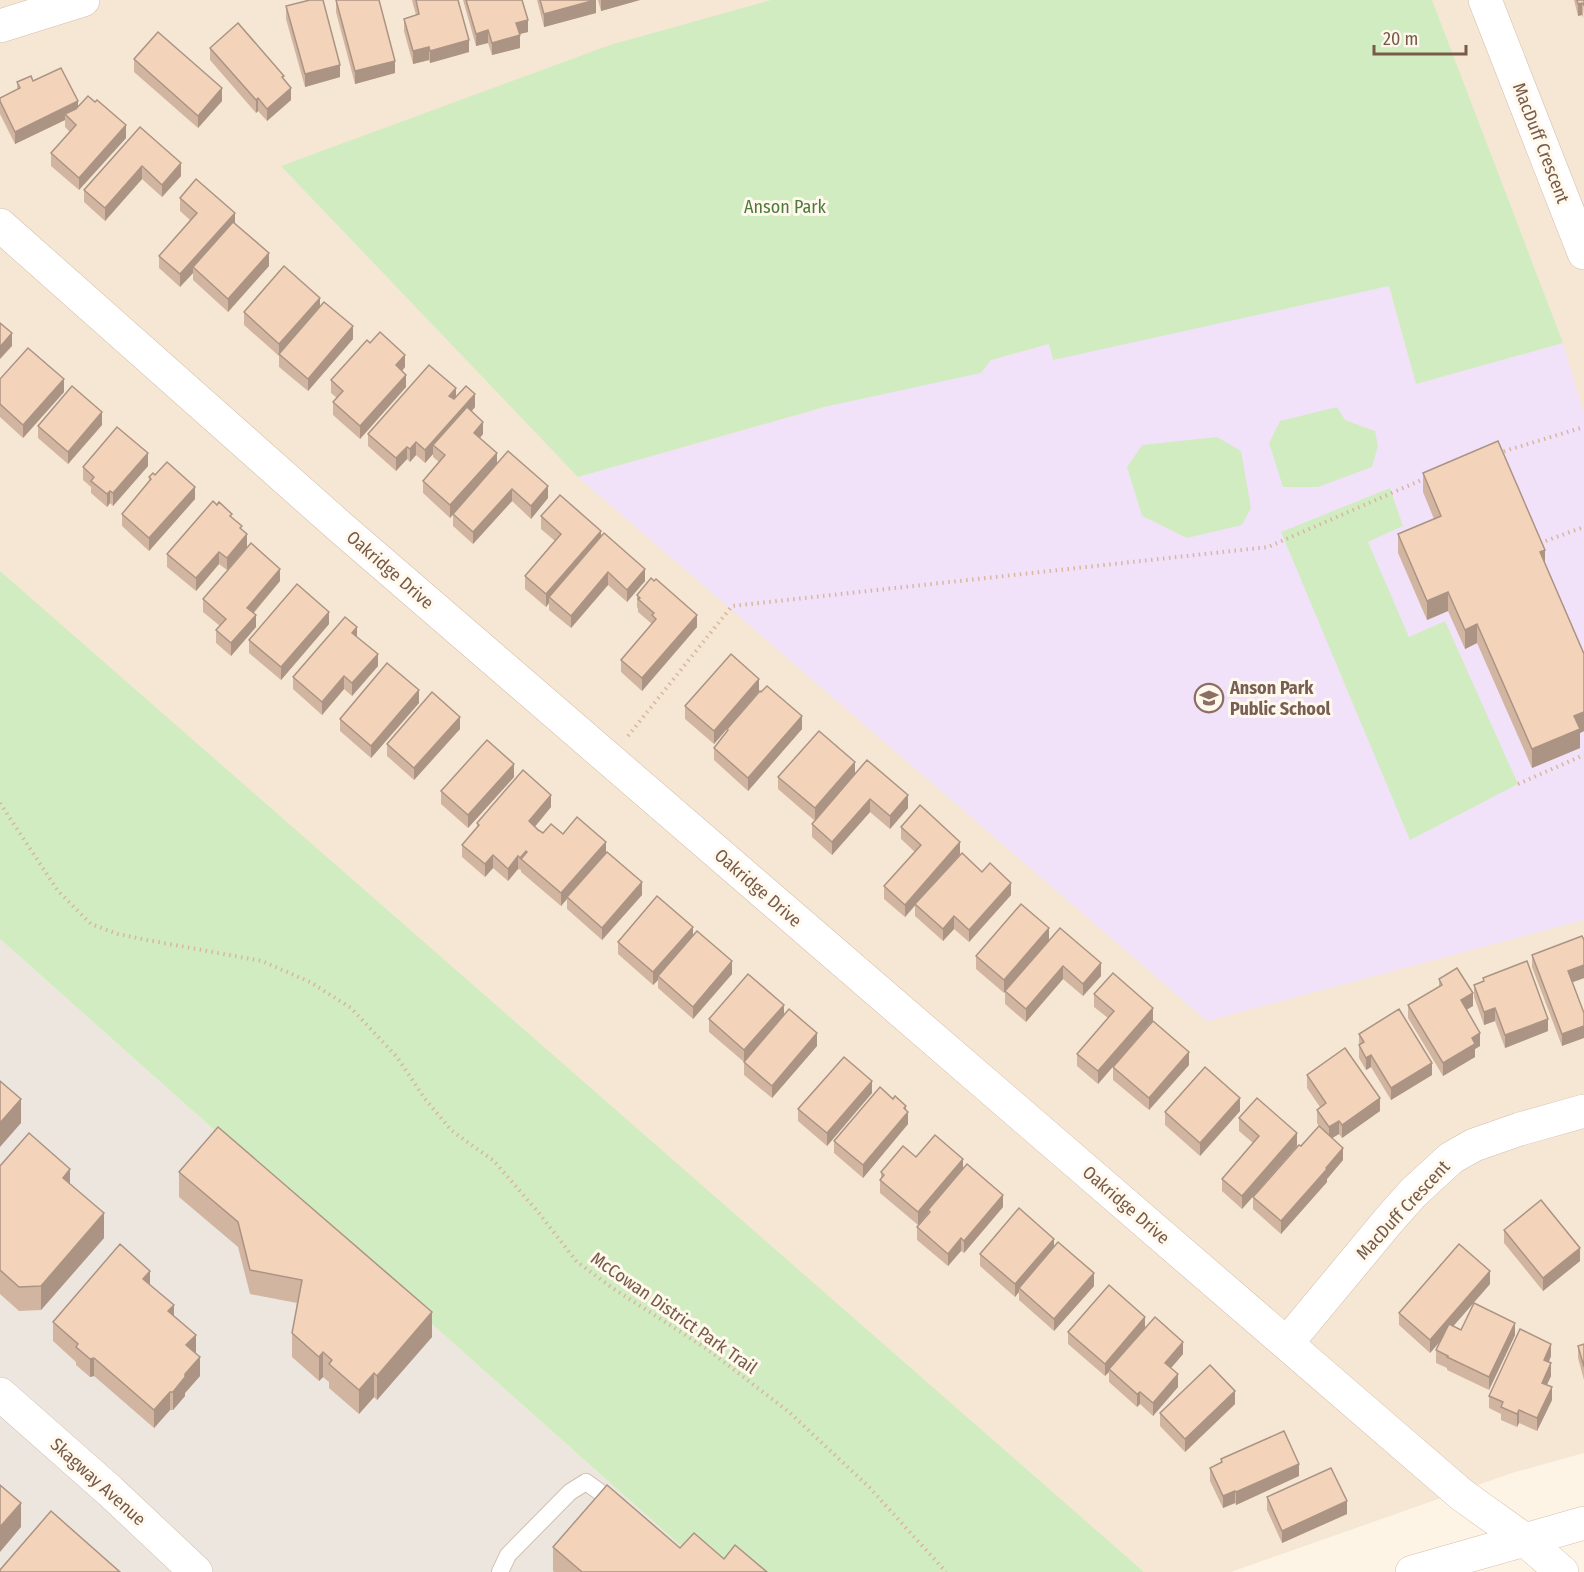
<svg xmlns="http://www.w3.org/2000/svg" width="1584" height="1572" viewBox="0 0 1584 1572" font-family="'Fira Sans Condensed',sans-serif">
<rect width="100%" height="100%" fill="#fdf4e5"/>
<!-- residential -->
<path fill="#f5e7d3" d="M0 0H1584V1453L1512 1473 1231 1572H1144L0 584Z"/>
<!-- industrial -->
<path fill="#ede6df" d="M0 939 710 1572H0Z"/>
<!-- education -->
<path fill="#f1e2fa" d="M1379 251 1416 384 1563 343 1584 414V920L1207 1021 578 477Z"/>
<!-- green -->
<g fill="#d2ecc2">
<path d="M771 0H1432L1563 343 1416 384 1389 286 1053 360 1049 344 991 360 981 373 824 407 578 477 281 166 610 45Z"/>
<path d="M1337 407 1345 420 1375 431 1378 446 1372 467 1318 487H1283L1269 443 1280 421Z"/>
<path d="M1217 437 1241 451 1251 508 1242 525 1187 538 1142 516 1127 467 1142 445Z"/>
<path d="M1390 488 1403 526 1368 542 1409 637 1445 621 1518 784 1410 840 1281 532Z"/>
<path d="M0 571 1144 1572H710L0 939Z"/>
</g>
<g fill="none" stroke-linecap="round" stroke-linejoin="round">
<!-- lane casing -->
<g stroke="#d2bead" stroke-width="18">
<path id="lane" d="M500 1572 508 1555 570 1492 586 1482 619 1506"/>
</g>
<!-- street casing -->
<g stroke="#d2bead" stroke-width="34">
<g id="street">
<path d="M1485 0 1584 253"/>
<path d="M0 26 83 0"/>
<path d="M1287 1343 1389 1220 1413 1193 1451 1158 1474 1145 1520 1129 1584 1111"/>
<path d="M0 1394 110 1491 196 1572"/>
<path d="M1525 1540 1562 1572"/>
</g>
</g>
<!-- secondary casing -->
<g stroke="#d5beaa" stroke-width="34">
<g id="secondary">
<path d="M0 225 339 526 1462 1495 1525 1540"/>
<path d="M1412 1572 1584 1523"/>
</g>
</g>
<!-- path -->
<g stroke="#d9b69e" stroke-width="4" stroke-dasharray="1.5 4.5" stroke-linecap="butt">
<path d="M1498 453 1584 427"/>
<path d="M1540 543 1584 527"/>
<path d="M628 736 732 606 1268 547 1426 478"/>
<path d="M1518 784 1584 755"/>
<path d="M0 803 58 891 91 924 118 934 147 940 262 961 310 982 351 1008 397 1057 425 1099 452 1131 494 1161 538 1212 577 1262 614 1289 707 1349 789 1412 869 1487 946 1572"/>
</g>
<!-- lane -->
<use href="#lane" stroke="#fff" stroke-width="16"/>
<!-- street -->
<use href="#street" stroke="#fff" stroke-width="33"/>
<!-- secondary -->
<use href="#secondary" stroke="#fff" stroke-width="33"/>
</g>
<!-- wall -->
<g fill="#d2b5a1">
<path d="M336 0 395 73 355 84 336 12Z"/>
<path d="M412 0H458L469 52 430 63 429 60 413 64 404 31V19L416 15Z"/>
<path d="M463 0H522L528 32 519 34 520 48 492 55 488 43 476 46Z"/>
<path d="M537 0H596V13L544 27Z"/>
<path d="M598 0H640L601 11Z"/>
<path d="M1574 0H1584L1583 18 1582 15 1578 16Z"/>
<path d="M286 6 340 77 305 87 286 19Z"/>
<path d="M210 48 284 79 291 100 267 121 258 111 256 113 210 60Z"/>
<path d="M134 59 222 101 198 128 134 72Z"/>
<path d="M33 81 126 138 79 190 51 166V153L70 132 65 127V120L15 144 0 114V98L17 89V82Z"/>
<path d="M140 127 181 176 162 197 142 179 105 221 84 202V190Z"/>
<path d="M180 198 235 223 269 266 228 312 193 280V273L180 287 159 268V256L190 220 180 211Z"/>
<path d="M320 306 353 339 308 391 279 367V356L244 325V312Z"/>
<path d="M370 343 405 367 402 371 406 387 360 439 333 415V402L337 398 331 393V380Z"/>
<path d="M0 379 64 392 23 438 0 417Z"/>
<path d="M456 397 475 407 472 411 483 434 480 438 497 464 548 498 531 519 512 501 473 544 453 526V514L450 518 423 493V481L439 462 433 457V454L425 463 416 455 410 462 407 459 396 471 368 446V434Z"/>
<path d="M102 425 68 464 38 438V426Z"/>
<path d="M148 466 113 506 110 503 107 507 91 493V487L83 480V467Z"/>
<path d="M1423 473 1545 563 1584 654V731L1580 733V748L1532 768 1477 643 1465 649 1448 611 1427 620 1398 553V534L1434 519 1423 492Z"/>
<path d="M155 475 195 499 149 551 122 526V514L149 482V477Z"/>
<path d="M541 516 601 537 645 581 627 602 608 585 571 628 549 610V603L546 607 525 589V576L555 541 541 529Z"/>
<path d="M232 518 242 530 247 547 227 570 219 564 196 591 167 567V554Z"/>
<path d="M280 581 254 613 256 627 231 656 216 643V630L220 626 203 612V599Z"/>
<path d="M637 595 697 627 642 691 621 672V660L652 624 638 612V609L637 607Z"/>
<path d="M329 624 281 680 249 653V640Z"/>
<path d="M357 637 378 666 352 696 344 689 322 715 293 689V677Z"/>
<path d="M759 691 802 729 748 791 714 760V748L727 732V729L749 704 714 744 685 719V706Z"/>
<path d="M419 703 371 758 340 731V719Z"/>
<path d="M460 729 414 780 387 756V744Z"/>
<path d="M867 760 908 808 890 829 870 812 832 855 812 837V824Z"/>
<path d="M855 775 815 821 778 789V777Z"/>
<path d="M514 777 468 828 441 804V791Z"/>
<path d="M551 807 535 826 543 833 563 834 606 853 642 895 602 940 567 909V899L561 906 521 872V870L518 869 508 881 493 868 485 877 462 857V845L477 828V823Z"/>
<path d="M901 827 960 854 1011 895 969 942 954 929 943 941 915 916V905L905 917 884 899V886L915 852 901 839Z"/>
<path d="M1049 941 1101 976 1083 996 1063 979 1026 1022 1005 1004V991L1004 993 976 969V956Z"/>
<path d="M618 942 732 974 693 1019 658 988V980L653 985 618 954Z"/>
<path d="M1532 955 1584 978 1572 982 1562 1046 1532 967Z"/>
<path d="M1483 978 1548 1031 1505 1048 1495 1021 1484 1025 1474 997V985L1483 981Z"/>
<path d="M1439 979 1473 1006 1466 1010 1480 1046 1475 1049V1057L1443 1076 1408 1018V1005L1439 987Z"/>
<path d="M1094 994 1153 1020 1098 1084 1077 1066V1054L1108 1018 1094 1007Z"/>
<path d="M784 1015 817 1046 772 1098 744 1075V1062L709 1032V1019Z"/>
<path d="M1359 1034 1432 1075 1391 1100 1371 1067 1366 1070 1359 1058Z"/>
<path d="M1189 1065 1149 1110 1113 1080V1067Z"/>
<path d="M1307 1075 1380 1111 1342 1138 1339 1134 1332 1138 1343 1160 1327 1179V1182L1281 1234 1253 1209V1197L1319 1126 1317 1123V1110L1320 1107 1307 1088Z"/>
<path d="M872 1093 827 1146 798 1121V1109Z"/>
<path d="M906 1110 908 1124 863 1178 834 1153V1141Z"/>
<path d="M1240 1111 1200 1156 1165 1125V1112Z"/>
<path d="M1239 1118 1297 1146 1242 1209 1222 1191V1179L1253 1143 1239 1131Z"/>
<path d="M916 1157 963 1169 1003 1207 964 1253 961 1251 948 1266 917 1240V1227L928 1215V1213L918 1225 880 1193V1180L881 1178V1172Z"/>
<path d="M0 1166 70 1184 104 1238 41 1310 19 1311 0 1294Z"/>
<path d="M179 1172 432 1337 377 1400 374 1397 359 1414 329 1388V1382L323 1377 319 1381 292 1357V1333L297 1303 250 1294 238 1247 179 1197Z"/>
<path d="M1504 1230 1580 1261 1543 1291 1504 1243Z"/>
<path d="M1054 1247 1094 1286 1054 1331 1019 1300V1292L1015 1297 980 1266V1254Z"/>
<path d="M1490 1284 1453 1326 1461 1330 1515 1335 1489 1390 1447 1370V1368L1436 1363V1350L1441 1340 1430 1353 1399 1325V1313Z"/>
<path d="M150 1285 174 1316 196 1353 200 1376 185 1393V1396L173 1410H170L154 1428 94 1376 90 1377 76 1365V1362L53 1341V1322Z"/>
<path d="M1145 1328 1183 1354 1171 1368 1178 1387 1153 1416 1140 1404 1137 1407 1109 1382V1372L1105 1376 1068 1344V1332Z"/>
<path d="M1584 1344V1380L1578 1358V1346Z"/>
<path d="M1551 1356 1549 1362 1551 1376 1547 1385 1552 1400 1537 1431 1519 1423 1517 1427 1501 1420V1414L1489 1408V1396Z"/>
<path d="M1235 1404 1185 1452 1160 1426V1413Z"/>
<path d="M1221 1459 1299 1476 1236 1505 1235 1503 1223 1508 1210 1481V1468L1221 1463Z"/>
<path d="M1267 1497 1347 1514 1282 1543 1267 1510Z"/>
<path d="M553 1547 680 1548 724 1559 767 1572H554L553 1571Z"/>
</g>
<!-- shaded-wall -->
<g fill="#ab9483">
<path d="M596 0V13L544 27V14Z"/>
<path d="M601 0H640L601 11Z"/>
<path d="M1582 3V15L1578 16V4Z"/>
<path d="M528 20V32L516 35V23Z"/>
<path d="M488 30V43L476 46V34Z"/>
<path d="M520 35V48L492 55V43Z"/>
<path d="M469 40V52L430 63V51Z"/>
<path d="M429 47V60L413 64V51Z"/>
<path d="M395 61V73L355 84V71Z"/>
<path d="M340 65V77L305 87V74Z"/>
<path d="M222 88V101L198 128V116Z"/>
<path d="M291 88V100L267 121V109Z"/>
<path d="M258 98V111L256 113V100Z"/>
<path d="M78 101V114H65V120L15 144V132Z"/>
<path d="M126 125V138L79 190V178Z"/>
<path d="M181 163V176L162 197V185Z"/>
<path d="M142 166V179L105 221V208Z"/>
<path d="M235 213V225L193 267V273L180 287V274Z"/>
<path d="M269 253V266L228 312V299Z"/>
<path d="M320 298V311L279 356V344Z"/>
<path d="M353 326V339L308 391V379Z"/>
<path d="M12 333V346L0 359V347Z"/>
<path d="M405 355V367L396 378V365Z"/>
<path d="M406 375V387L360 439V426Z"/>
<path d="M64 379V392L23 438V425Z"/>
<path d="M456 388V401L449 396Z"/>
<path d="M475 394V407L438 449 433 445V454L425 463V450Z"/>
<path d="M102 412V425L68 464V452Z"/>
<path d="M483 422V434L474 445V433Z"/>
<path d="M416 442V455L410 462V449Z"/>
<path d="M407 447V459L396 471V458Z"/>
<path d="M148 453V466L113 506V493Z"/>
<path d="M497 453V466L450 518V505Z"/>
<path d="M548 486V498L531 519V506Z"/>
<path d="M195 487V499L149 551V538Z"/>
<path d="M512 489V501L473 544V532Z"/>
<path d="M110 491V503L107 507V494Z"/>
<path d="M601 531V543L549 597V603L546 607V594Z"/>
<path d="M247 534V547L227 570V558Z"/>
<path d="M1545 550V568L1540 552Z"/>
<path d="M219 552V564L196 591V578Z"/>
<path d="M280 569V581L247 620V608Z"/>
<path d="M645 569V581L627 602V590Z"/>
<path d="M608 572V585L571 628V616Z"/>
<path d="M1448 592V611L1427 620V601Z"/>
<path d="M329 612V624L281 680V667Z"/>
<path d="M256 615V627L231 656V643Z"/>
<path d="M697 615V627L642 691V678Z"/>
<path d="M1477 624V643L1465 649V630Z"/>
<path d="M357 627V640L352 633Z"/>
<path d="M378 654V666L352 696V683Z"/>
<path d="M344 676V689L322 715V702Z"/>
<path d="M759 679V691L714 744V731Z"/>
<path d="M419 690V703L371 758V746Z"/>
<path d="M1584 712V731L1580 733V748L1532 768V749L1574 716Z"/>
<path d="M802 716V729L748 791V778Z"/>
<path d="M460 717V729L414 780V768Z"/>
<path d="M855 762V775L815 821V808Z"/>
<path d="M514 764V777L468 828V815Z"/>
<path d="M551 795V807L529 834V821Z"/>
<path d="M908 795V808L890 829V816Z"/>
<path d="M870 799V812L832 855V842Z"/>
<path d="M606 842V854L567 897V899L561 906V893Z"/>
<path d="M960 842V854L905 917V905Z"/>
<path d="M493 855V868L485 877V864Z"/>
<path d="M518 856V869L508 881V869Z"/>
<path d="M642 882V895L602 940V928Z"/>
<path d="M1011 883V895L969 942V930Z"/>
<path d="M954 916V929L943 941V929Z"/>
<path d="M693 927V940L658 976V980L653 985V972Z"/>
<path d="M1049 928V941L1004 993V980Z"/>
<path d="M732 961V974L693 1019V1007Z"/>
<path d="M1101 963V976L1083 996V984Z"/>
<path d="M1584 965V978L1568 984V971Z"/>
<path d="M1063 966V979L1026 1022V1009Z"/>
<path d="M1473 993V1006L1461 1013V1000Z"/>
<path d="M784 1005V1017L744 1063V1050Z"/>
<path d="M1153 1008V1020L1098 1084V1071Z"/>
<path d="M1495 1008V1021L1484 1025V1012Z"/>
<path d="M1548 1019V1031L1505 1048V1035Z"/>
<path d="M1584 1026V1038L1562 1046V1034Z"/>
<path d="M817 1033V1046L772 1098V1086Z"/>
<path d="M1480 1033V1046L1475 1049V1057L1443 1076V1063L1472 1038Z"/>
<path d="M1189 1052V1065L1149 1110V1098Z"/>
<path d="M1371 1055V1067L1366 1070V1058Z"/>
<path d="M1432 1063V1075L1391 1100V1088Z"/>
<path d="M872 1081V1093L827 1146V1133Z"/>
<path d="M1240 1098V1111L1200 1156V1143Z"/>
<path d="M1380 1098V1111L1342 1138V1125Z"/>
<path d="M21 1099V1123L0 1147V1123Z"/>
<path d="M906 1106V1114L908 1112V1124L863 1178V1165Z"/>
<path d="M1339 1121V1134L1329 1140V1127Z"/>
<path d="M1297 1133V1146L1242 1209V1196Z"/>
<path d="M1343 1148V1160L1327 1179V1182L1281 1234V1221Z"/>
<path d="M963 1159V1172L928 1210V1213L918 1225V1212Z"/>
<path d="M70 1169V1194L63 1178Z"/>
<path d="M1003 1195V1207L964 1253V1241Z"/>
<path d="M104 1213V1238L41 1310V1286Z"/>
<path d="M961 1238V1251L948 1266V1254Z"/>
<path d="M1054 1239V1252L1019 1288V1292L1015 1297V1284Z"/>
<path d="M1580 1248V1261L1543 1291V1278Z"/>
<path d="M150 1271V1290L143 1279Z"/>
<path d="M1490 1271V1284L1430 1353V1340Z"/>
<path d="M1094 1273V1286L1054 1331V1319Z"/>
<path d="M174 1305V1324L168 1311Z"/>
<path d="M432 1312V1337L377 1400V1376Z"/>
<path d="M1145 1317V1330L1109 1369V1372L1105 1376V1364Z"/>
<path d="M1515 1323V1335L1489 1390V1377Z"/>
<path d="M196 1335V1354L186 1345Z"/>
<path d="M1183 1342V1354L1165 1375V1363Z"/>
<path d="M1551 1344V1356L1544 1373V1360Z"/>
<path d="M323 1352V1377L319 1381V1357Z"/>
<path d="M200 1357V1376L185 1393V1396L173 1410V1392L185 1374Z"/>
<path d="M94 1358V1376L90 1377V1359Z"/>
<path d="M1551 1363V1376L1542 1395V1383Z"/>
<path d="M374 1373V1397L359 1414V1390Z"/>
<path d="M1178 1374V1387L1153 1416V1403Z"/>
<path d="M1552 1387V1400L1537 1431V1418Z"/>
<path d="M1235 1391V1404L1185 1452V1439Z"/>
<path d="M170 1392V1410L154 1428V1410Z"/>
<path d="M1140 1392V1404L1137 1407V1394Z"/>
<path d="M1519 1410V1423L1517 1427V1414Z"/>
<path d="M1299 1464V1476L1236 1505V1492Z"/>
<path d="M1235 1491V1503L1223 1508V1496Z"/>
<path d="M1347 1501V1514L1282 1543V1531Z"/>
<path d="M21 1503V1527L0 1552V1527Z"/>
</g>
<!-- building -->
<g fill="#f4d3bb" stroke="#ab9483" stroke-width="1.5">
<path d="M310 0H323L340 65 305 74 286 6Z"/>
<path d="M336 0H379L395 61 355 71Z"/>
<path d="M416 0H458L469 40 430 51 429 47 413 51 404 19 419 14Z"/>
<path d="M466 0H522L528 20 516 23 520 35 492 43 488 30 476 34Z"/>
<path d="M540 0H595L544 14Z"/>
<path d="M1577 0H1584V5L1582 3 1578 4Z"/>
<path d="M238 23 284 76 282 77 291 88 267 109 258 98 256 100 210 48Z"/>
<path d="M158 32 222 88 198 116 134 59Z"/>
<path d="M61 68 78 101 15 132 0 101V98L20 88 17 82 31 76 33 81Z"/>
<path d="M88 96 95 102 97 100 126 125 79 178 51 153 76 125 65 114 76 109Z"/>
<path d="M140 127 181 163 162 185 142 166 105 208 84 190Z"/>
<path d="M196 179 235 213 180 274 159 256 197 213 180 198Z"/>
<path d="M233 222 269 253 228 299 193 267Z"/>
<path d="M284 266 320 298 279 344 244 312Z"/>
<path d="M324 302 353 326 308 379 279 354Z"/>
<path d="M0 323 12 333 0 347Z"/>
<path d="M380 332 405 355 396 365 406 375 360 426 333 402 343 391 331 380 367 340 370 343Z"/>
<path d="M28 348 64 379 23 425 0 404V379Z"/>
<path d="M429 365 456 388 449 396 454 399 466 386 475 394 425 450 416 442 410 449 407 447 396 458 368 434Z"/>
<path d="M72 386 102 412 68 452 38 426Z"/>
<path d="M467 407 483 422 474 433 497 453 450 505 423 481 445 455 433 445Z"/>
<path d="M117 427 148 453 113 493 110 491 107 494 91 481 94 477 83 467Z"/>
<path d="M1498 441 1545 550 1540 552 1584 654V712L1574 716 1580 729 1532 749 1477 624 1465 630 1448 592 1427 601 1398 534 1441 516 1423 473Z"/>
<path d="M508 451 548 486 531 506 512 489 473 532 453 514Z"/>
<path d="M167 462 195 487 149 538 122 514 151 479 149 477 153 473 155 475Z"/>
<path d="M560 495 601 531 546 594 525 576 561 534 541 516Z"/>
<path d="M213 501 217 505 219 502 232 514 230 516 242 526 240 528 247 534 227 558 219 552 196 578 167 554Z"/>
<path d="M604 533 645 569 627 590 608 572 571 616 549 597Z"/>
<path d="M251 543 280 569 247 608 256 615 231 643 216 630 226 619 203 599Z"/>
<path d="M651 578 654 581 656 579 697 615 642 678 621 660 656 619 652 615 654 613 638 599 640 598 637 595Z"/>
<path d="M297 584 329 612 281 667 249 640Z"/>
<path d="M345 617 357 627 352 633 378 654 352 683 344 676 322 702 293 677Z"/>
<path d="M731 654 759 679 714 731 685 706Z"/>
<path d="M387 663 419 690 371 746 340 719Z"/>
<path d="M767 686 802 716 748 778 714 748 728 730 727 729 760 691 761 692Z"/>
<path d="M432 692 460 717 414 768 387 744Z"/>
<path d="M819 731 855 762 815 808 778 777Z"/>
<path d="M487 740 514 764 468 815 441 791Z"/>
<path d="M867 760 908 795 890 816 870 799 832 842 812 824Z"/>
<path d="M523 770 551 795 529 821 538 830 543 833 551 824 563 834 577 817 606 842 561 893 521 859 527 852 526 851 520 858 518 856 508 869 493 855 485 864 462 845 479 825 477 823Z"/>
<path d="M920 805 960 842 905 905 884 886 921 845 901 827Z"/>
<path d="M607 852 642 882 602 928 567 897Z"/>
<path d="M962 853 982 872 990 863 1011 883 969 930 954 916 943 929 915 904Z"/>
<path d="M657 896 693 927 653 972 618 942Z"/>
<path d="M1021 904 1049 928 1004 980 976 956Z"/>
<path d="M1060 928 1101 963 1083 984 1063 966 1026 1009 1005 991Z"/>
<path d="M697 931 732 961 693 1007 658 976Z"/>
<path d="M1582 936 1584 940V965L1568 971 1584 1013V1026L1562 1034 1532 955Z"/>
<path d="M1527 961 1548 1019 1505 1035 1495 1008 1484 1012 1474 985 1484 981 1483 978Z"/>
<path d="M1457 968 1473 993 1461 1000 1480 1033 1472 1038 1475 1044 1443 1063 1408 1005 1442 985 1439 979Z"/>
<path d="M1113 973 1153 1008 1098 1071 1077 1054 1114 1011 1094 994Z"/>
<path d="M748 974 784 1005 744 1050 709 1019Z"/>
<path d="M789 1009 817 1033 772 1086 744 1062Z"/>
<path d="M1399 1009 1432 1063 1391 1088 1371 1055 1366 1058 1359 1045 1364 1042 1359 1034Z"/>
<path d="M1153 1021 1189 1052 1149 1098 1113 1067Z"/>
<path d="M1345 1048 1380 1098 1342 1125 1339 1121 1329 1127 1317 1110 1326 1103 1307 1075Z"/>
<path d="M844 1057 872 1081 827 1133 798 1109Z"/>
<path d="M1205 1067 1240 1098 1200 1143 1165 1112Z"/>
<path d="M0 1081 21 1099 0 1123Z"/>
<path d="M880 1087 893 1099 895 1096 906 1106 904 1108 908 1112 863 1165 834 1141Z"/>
<path d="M1257 1098 1297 1133 1242 1196 1222 1179 1259 1136 1239 1118Z"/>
<path d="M1319 1126 1343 1148 1326 1168 1327 1169 1281 1221 1253 1197 1299 1145 1301 1146Z"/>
<path d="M218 1127 432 1312 377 1376 374 1373 359 1390 329 1364 332 1360 323 1352 319 1357 292 1333 302 1280 250 1270 238 1222 179 1172Z"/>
<path d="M29 1133 70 1169 63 1178 104 1213 41 1286 19 1287 0 1270V1166Z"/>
<path d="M935 1135 963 1159 918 1212 880 1180 884 1175 881 1172 903 1146 916 1157Z"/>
<path d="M967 1164 1003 1195 964 1241 961 1238 948 1254 917 1227 930 1212 928 1210Z"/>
<path d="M1541 1200 1580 1248 1543 1278 1504 1230Z"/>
<path d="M1019 1208 1054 1239 1015 1284 980 1254Z"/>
<path d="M1058 1242 1094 1273 1054 1319 1019 1288Z"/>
<path d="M120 1244 150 1271 143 1279 174 1305 168 1311 196 1335 186 1345 200 1357 185 1374V1377L173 1392H170L154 1410 94 1358 90 1359 76 1347 78 1344 53 1322Z"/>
<path d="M1459 1244 1490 1271 1430 1340 1399 1313Z"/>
<path d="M1109 1285 1145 1317 1105 1364 1068 1332Z"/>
<path d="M1474 1303 1515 1323 1489 1377 1447 1357 1448 1356 1436 1350 1449 1324 1461 1330Z"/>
<path d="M1155 1317 1183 1342 1165 1363 1178 1374 1153 1403 1140 1392 1137 1394 1109 1369Z"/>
<path d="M1520 1329 1551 1344 1544 1360 1551 1363 1542 1383 1552 1387 1537 1418 1519 1410 1517 1414 1501 1407 1503 1402 1489 1396Z"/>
<path d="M1584 1344V1367L1578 1346Z"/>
<path d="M1210 1365 1235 1391 1185 1439 1160 1413Z"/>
<path d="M1284 1431 1299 1464 1236 1492 1235 1491 1223 1496 1210 1468 1222 1462 1221 1459Z"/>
<path d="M1331 1468 1347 1501 1282 1531 1267 1497Z"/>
<path d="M0 1485 21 1503 0 1527Z"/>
<path d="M607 1485 680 1548 694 1533 724 1559 735 1545 767 1572H582L553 1547Z"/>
<path d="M51 1511 120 1572H0V1570Z"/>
</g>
<!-- icons -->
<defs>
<g id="school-ring" transform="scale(1.5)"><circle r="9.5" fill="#fff8ec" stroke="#8d6e63" stroke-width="1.5"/><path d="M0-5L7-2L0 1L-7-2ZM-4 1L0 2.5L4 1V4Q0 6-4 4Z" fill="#8d6e63"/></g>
</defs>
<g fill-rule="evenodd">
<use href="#school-ring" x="1209" y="698"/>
</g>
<g text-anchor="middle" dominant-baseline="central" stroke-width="6" stroke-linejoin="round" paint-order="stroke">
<!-- street labels -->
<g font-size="18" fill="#785a49" stroke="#fff8ec">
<text transform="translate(1541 143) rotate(69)">MacDuff Crescent</text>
<text transform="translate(390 570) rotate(41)">Oakridge Drive</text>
<text transform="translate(758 888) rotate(41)">Oakridge Drive</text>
<text transform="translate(1126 1205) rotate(41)">Oakridge Drive</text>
<text transform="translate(1403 1210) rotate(-47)">MacDuff Crescent</text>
<text transform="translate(674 1313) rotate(35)">McCowan District Park Trail</text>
<text transform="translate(98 1482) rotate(42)">Skagway Avenue</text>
</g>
<!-- park labels -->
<g font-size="18" fill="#4d793d" stroke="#fff8ec">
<text x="785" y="207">Anson Park</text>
</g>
<!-- education labels -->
<g font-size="18" font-weight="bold" fill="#785e54" stroke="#fff8ec" text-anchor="start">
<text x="1230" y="688">Anson Park<tspan x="1230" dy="21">Public School</tspan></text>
</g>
</g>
<!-- scale -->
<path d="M1374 45v9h92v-9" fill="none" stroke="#785a49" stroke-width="3"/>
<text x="1383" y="45" font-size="18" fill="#785a49" stroke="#fff8ec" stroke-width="4.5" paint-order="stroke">20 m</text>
</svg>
